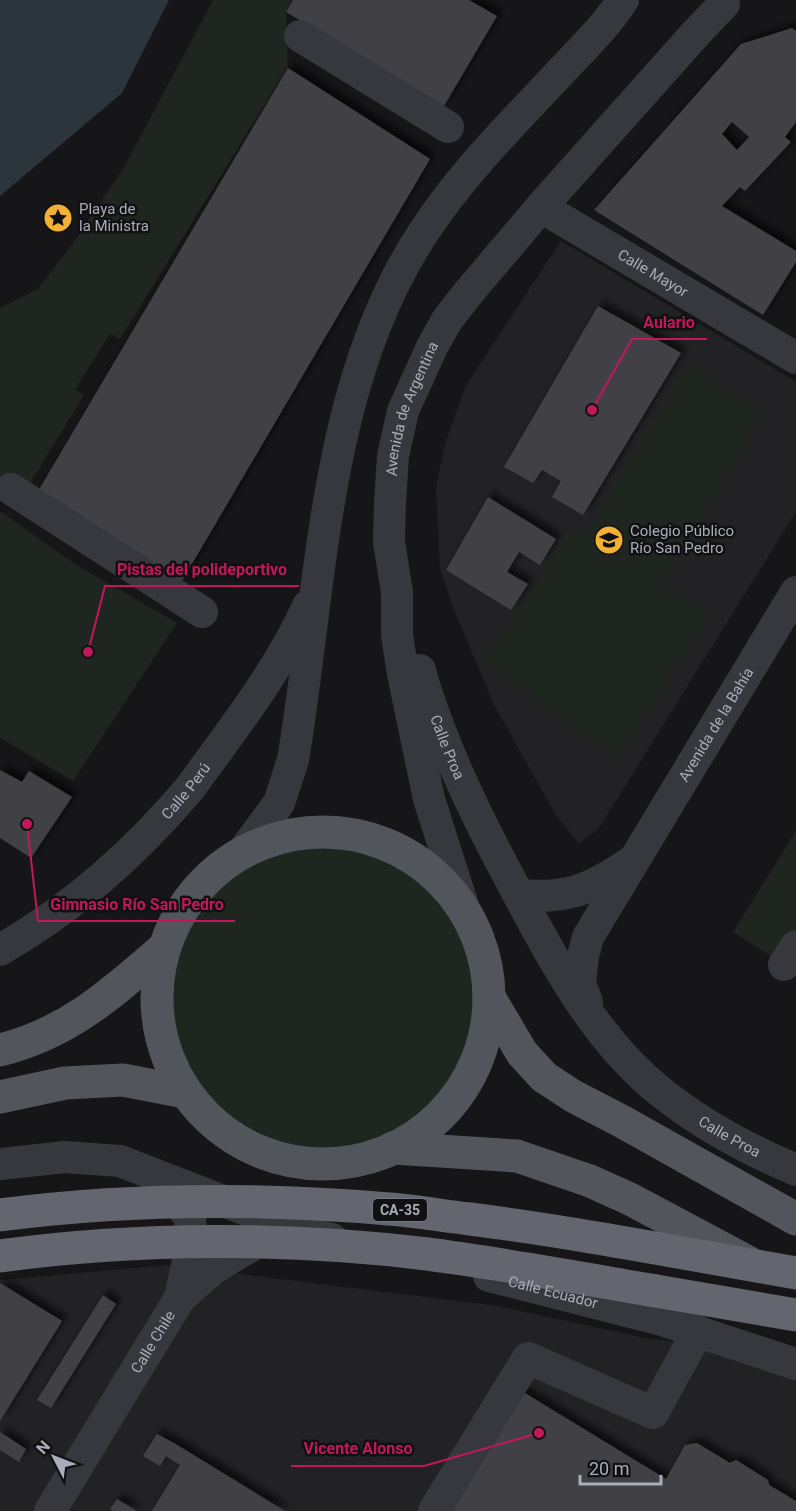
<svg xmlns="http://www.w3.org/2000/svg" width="796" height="1511" viewBox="0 0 796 1511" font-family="Roboto,sans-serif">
<defs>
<filter id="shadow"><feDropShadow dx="5.5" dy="-5.5" stdDeviation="3" flood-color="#0009"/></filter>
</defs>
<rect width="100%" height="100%" fill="#161618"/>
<!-- built -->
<g fill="#222225">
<path d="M561 241 796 382V512L599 828 579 844 556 815 494 705 453 607 440 568 436 488 445 444 465 387Z"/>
<path d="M168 1265 498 1306 650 1339 796 1352V1511H0V1280Z"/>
</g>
<!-- green -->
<g fill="#1e261f">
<path d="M213 0H292L286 12 288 68 120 339 110 334 75 390 84 395 29 485 0 492V308L38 289 73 243 123 169Z"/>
<path d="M688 362 765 413 663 584 710 615 618 759 482 662 569 529 583 535Z"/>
<path d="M0 511 75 564 177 623 73 781 0 738Z"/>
<path d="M796 831V972L733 932Z"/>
<circle cx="323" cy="999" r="151"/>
</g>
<!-- water -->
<path fill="#2c353c" d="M0 0H169L122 93 0 196Z"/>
<!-- building -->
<g fill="#404145" fill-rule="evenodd" filter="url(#shadow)">
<path d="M293 0H469L497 16 444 106 286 12Z"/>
<path d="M792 28 796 31V122L785 137 791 142 745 191 740 187 722 206 796 251V262L763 315 594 210 741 44ZM732 122 749 137 737 150 722 134Z"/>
<path d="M288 68 430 159 179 586 34 498Z"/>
<path d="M598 306 681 353 583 515 552 497 561 481 542 470 533 483 504 467Z"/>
<path d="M488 497 556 539 540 565 519 552 507 572 528 584 511 610 446 570Z"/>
<path d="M0 770 22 782 29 771 72 797 31 858 0 838Z"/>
<path d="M0 1283 62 1321 0 1421Z"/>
<path d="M103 1295 116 1304 51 1408 37 1400Z"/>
<path d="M515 1387 666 1479 685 1445 697 1443 730 1463 736 1460 768 1480 769 1485 796 1501V1511H439Z"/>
<path d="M0 1432 26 1449 19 1462 0 1450Z"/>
<path d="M157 1434 174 1443 285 1511H152L180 1465 166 1456 160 1466 143 1456Z"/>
<path d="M117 1499 137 1511H113L110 1509Z"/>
</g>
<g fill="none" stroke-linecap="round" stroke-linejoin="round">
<!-- minor -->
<g stroke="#37383d" stroke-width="32">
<path d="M300 36 448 127"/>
<path id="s1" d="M541 207 796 358"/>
<path d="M11 489 202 612"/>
<path id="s2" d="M420 670C423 685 429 699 434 714 454 770 480 823 508 875 549 952 592 1038 662 1093 701 1124 751 1151 796 1170"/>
<path d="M242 853 279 803 293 760C322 587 323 384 423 233 460 176 508 128 555 78 578 53 604 29 623 0"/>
<path d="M519 895C566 899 590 890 628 864"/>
<path id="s3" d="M465 912 429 799 403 674 397 635V592L389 542 390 502 393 456 403 411 432 347 447 320 469 292 541 207 697 32 724 4"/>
<path id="s4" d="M0 950C73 908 136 852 190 788 232 730 278 672 308 606"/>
<path d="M784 965 796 946"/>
<path id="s5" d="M587 1002 580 983 583 956 588 937 796 592"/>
<path d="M0 1164 65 1157 120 1161 306 1233 332 1239"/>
<path d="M164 1183 190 1218 192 1242 180 1298"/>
<path id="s6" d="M489 1276 662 1320 796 1364"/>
<path id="s7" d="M50 1511 180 1298 214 1268 259 1241 267 1239"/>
<path d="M434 1511 528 1358 653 1413 698 1331"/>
</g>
<!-- major -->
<g stroke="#53555c" stroke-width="33">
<circle cx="323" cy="998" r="166"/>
<path d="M489 997 522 1053 544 1077 573 1096 623 1122 796 1219"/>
<path d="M0 1050C69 1033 112 993 164 948"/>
<path d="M0 1097 65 1083 123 1080 185 1092"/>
<path d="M393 1148 517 1156 590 1181 630 1199 748 1262"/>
</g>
<!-- highway -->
<path stroke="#63666e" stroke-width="33" d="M656 1291 796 1315"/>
<!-- highway-bridge -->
<g stroke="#63666e" stroke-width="33">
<path d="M0 1215C129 1198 259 1198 389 1209 416 1211 443 1216 470 1219 579 1233 687 1254 796 1273"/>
<path d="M0 1256C139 1237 288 1237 427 1254 504 1264 580 1278 656 1291"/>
</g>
</g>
<!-- icons -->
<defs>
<g id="sight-disc" transform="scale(1.5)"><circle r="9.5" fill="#f2b134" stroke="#111113"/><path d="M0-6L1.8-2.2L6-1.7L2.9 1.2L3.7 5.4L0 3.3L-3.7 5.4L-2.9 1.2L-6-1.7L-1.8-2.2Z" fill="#111"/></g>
<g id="school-disc" transform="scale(1.5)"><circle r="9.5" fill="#f2b134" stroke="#111113"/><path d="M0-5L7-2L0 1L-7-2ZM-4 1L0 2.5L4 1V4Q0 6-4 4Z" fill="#111"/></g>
</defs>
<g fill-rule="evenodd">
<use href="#sight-disc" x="58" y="218"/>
<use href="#school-disc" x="609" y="540"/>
</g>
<g text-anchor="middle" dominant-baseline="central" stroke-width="5" stroke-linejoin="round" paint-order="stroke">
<!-- shield labels -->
<rect fill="#111113" stroke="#7b7e86" stroke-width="1.5" x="373" y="1199" width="54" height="22" rx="4.5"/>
<g font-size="14" font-weight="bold" fill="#a8adb8">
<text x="400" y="1210">CA-35</text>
</g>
<!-- poi labels -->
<g font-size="15" fill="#a8adb8" stroke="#111113" text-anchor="start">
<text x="79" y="209">Playa de<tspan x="79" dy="17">la Ministra</tspan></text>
<text x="630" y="531">Colegio Público<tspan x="630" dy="17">Río San Pedro</tspan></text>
</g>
<!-- street labels -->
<g font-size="15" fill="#a8adb8" stroke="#111113">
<text stroke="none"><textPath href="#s1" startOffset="130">Calle Mayor</textPath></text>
<text stroke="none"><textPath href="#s3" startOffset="516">Avenida de Argentina</textPath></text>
<text stroke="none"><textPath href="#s5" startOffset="315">Avenida de la Bahía</textPath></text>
<text stroke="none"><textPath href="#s2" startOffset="82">Calle Proa</textPath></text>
<text stroke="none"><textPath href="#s4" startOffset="246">Calle Perú</textPath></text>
<text stroke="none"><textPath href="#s2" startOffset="573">Calle Proa</textPath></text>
<text stroke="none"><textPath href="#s6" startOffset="66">Calle Ecuador</textPath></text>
<text stroke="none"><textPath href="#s7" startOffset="198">Calle Chile</textPath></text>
</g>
</g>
<!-- callouts -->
<path fill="none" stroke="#c2185b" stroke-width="2" d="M592 410L632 339H707M88 652L105 586H299M27 824L38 921H235M539 1433L424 1466H291"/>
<g fill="#c2185b" stroke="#111113" stroke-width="2">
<circle cx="592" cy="410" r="6"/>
<circle cx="88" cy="652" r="6"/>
<circle cx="27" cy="824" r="6"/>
<circle cx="539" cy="1433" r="6"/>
</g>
<g font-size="16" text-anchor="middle" font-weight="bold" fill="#c2185b" stroke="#111113" stroke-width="5" stroke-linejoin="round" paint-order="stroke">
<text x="669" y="328">Aulario</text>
<text x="202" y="575">Pistas del polideportivo</text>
<text x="137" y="910">Gimnasio Río San Pedro</text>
<text x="358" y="1454">Vicente Alonso</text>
</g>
<!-- north arrow -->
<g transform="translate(54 1457) rotate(312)" stroke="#111113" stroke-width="4.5" paint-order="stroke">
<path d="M0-4.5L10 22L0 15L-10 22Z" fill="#a8adb8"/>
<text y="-9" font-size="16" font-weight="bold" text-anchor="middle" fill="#a8adb8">N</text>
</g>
<!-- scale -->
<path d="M580 1475v9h81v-9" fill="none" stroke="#a8adb8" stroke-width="3"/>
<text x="589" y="1475" font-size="18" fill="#a8adb8" stroke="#111113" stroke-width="4.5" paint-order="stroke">20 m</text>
</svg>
